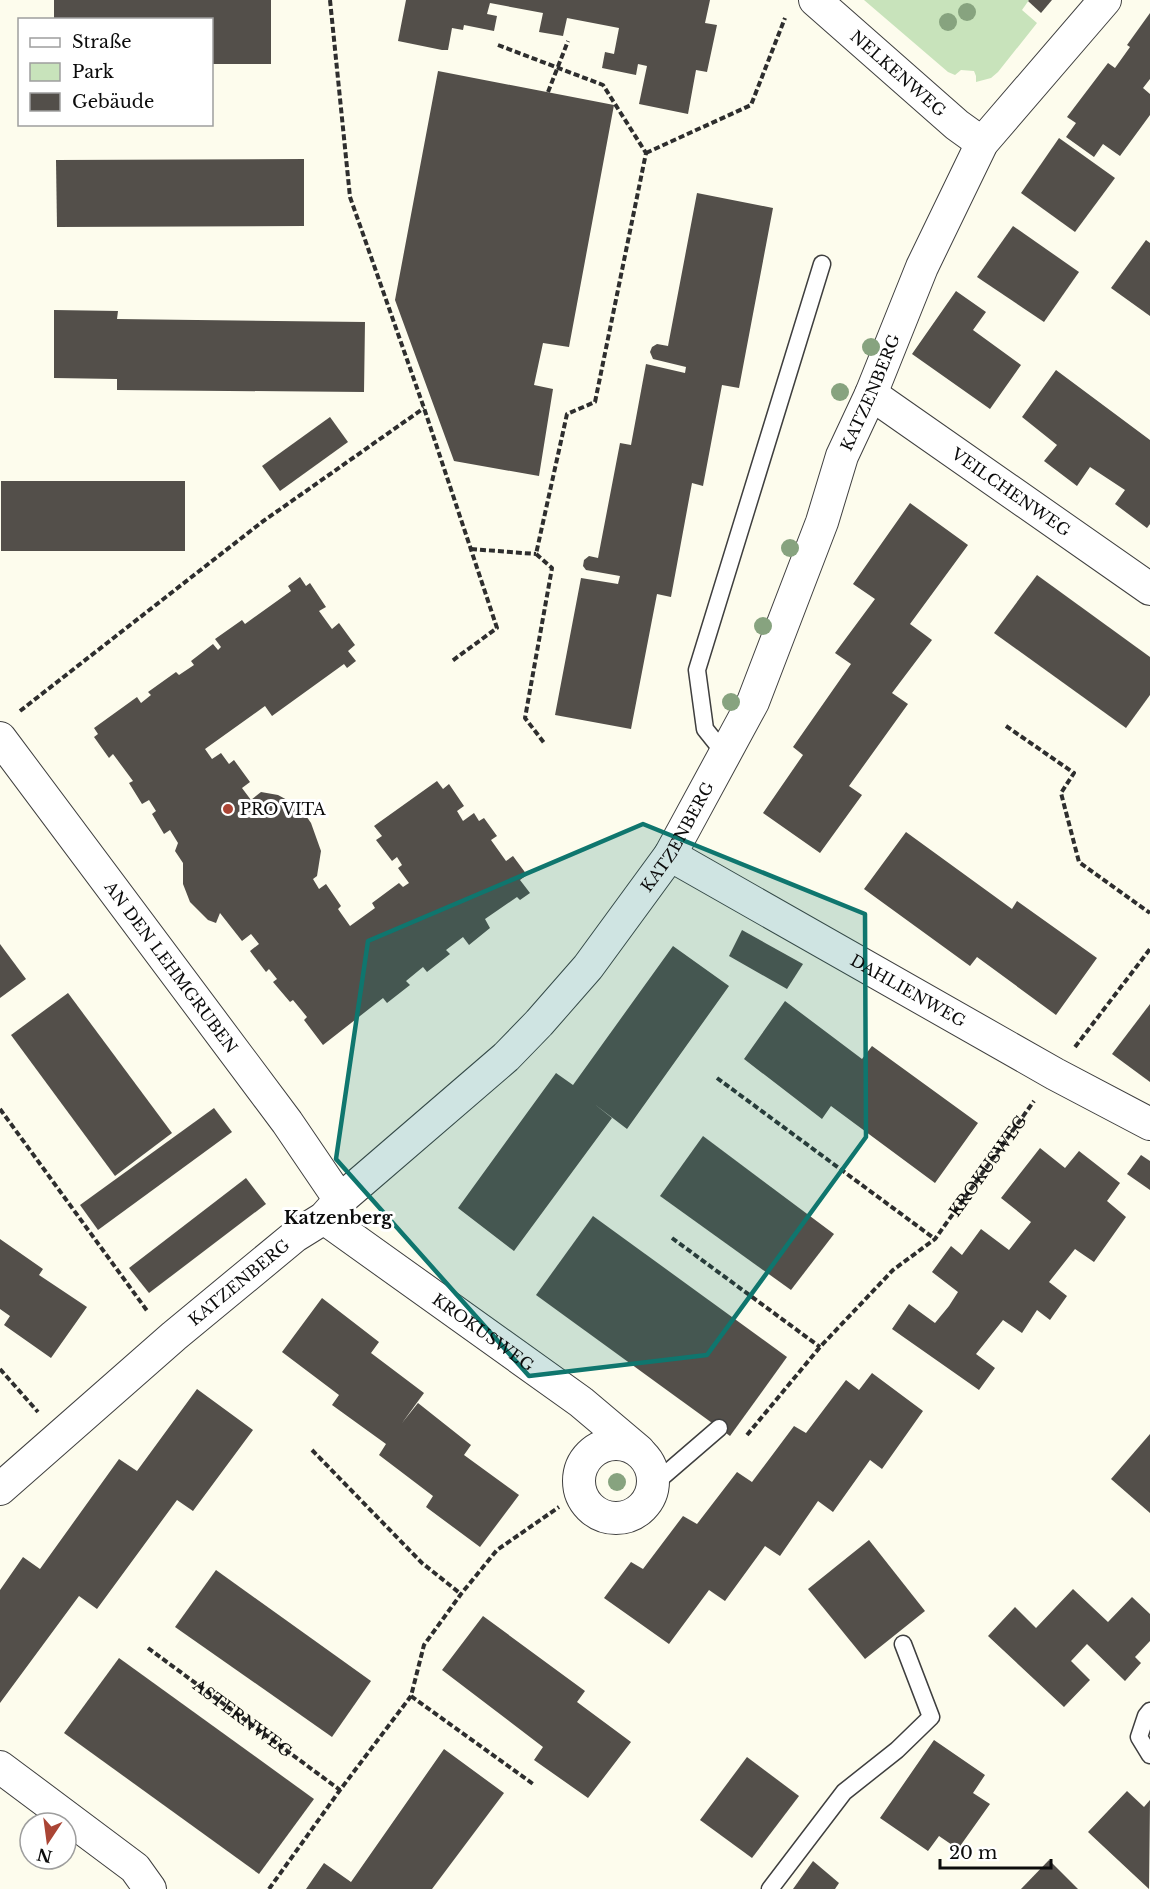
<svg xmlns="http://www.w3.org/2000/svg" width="1150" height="1889" viewBox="0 0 1150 1889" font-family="'Libre Baskerville',serif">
<rect width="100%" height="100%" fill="#fdfced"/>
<!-- green -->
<path fill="#c8e3bb" d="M864 0H1029L1022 10 1037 23 998 72 991 78 976 82V76L974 71 961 70 955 75 948 72Z"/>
<!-- building -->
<g fill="#534f4a">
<path d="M54 0H271V64H212V20H54Z"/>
<path d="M406 0H710L705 23 717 25 707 72 696 70 688 114 639 104 647 66 638 64 636 75 602 68 605 52 614 54 619 28 567 18 563 36 539 32 543 13 490 3 487 14 497 16 494 31 464 25 463 30 452 28 448 50H442L398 41Z"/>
<path d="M1029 0H1052L1041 13 1028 1Z"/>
<path d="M1150 13V79L1143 88 1150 94V115L1120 156 1103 144 1094 157 1066 137 1076 123 1067 117 1108 63 1115 68 1130 47 1127 45Z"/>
<path d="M438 71 614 105 569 347 543 343 534 385 553 389 539 476 454 461 395 300Z"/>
<path d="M1059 138 1115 178 1075 232 1021 193Z"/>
<path d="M304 159V226L57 227 56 160Z"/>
<path d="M697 193 773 208 739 388 722 385 703 486 692 483 671 597 657 594 631 729 555 715 581 578 618 584 620 576 586 570 583 566 584 560 589 556 598 558 620 443 631 445 646 364 685 373 686 367 653 359 650 352 652 347 657 344 668 346Z"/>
<path d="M1013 226 1079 272 1044 322 977 277Z"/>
<path d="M1146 240 1150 243V316L1111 288Z"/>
<path d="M956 291 986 312 973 330 1021 365 990 409 912 354Z"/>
<path d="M54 310 118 311 117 319 365 322 364 392 117 390V379L54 378Z"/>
<path d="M1056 370 1150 440V524L1147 528 1115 504 1125 490 1090 467 1077 486 1044 461 1057 445 1022 417Z"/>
<path d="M330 417 348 442 280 491 262 466Z"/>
<rect x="1" y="481" width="184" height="70"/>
<path d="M910 503 968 545 910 624 932 640 892 693 908 704 849 786 862 795 820 853 763 813 803 755 793 747 851 664 835 653 875 599 853 584Z"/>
<path d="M1037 575 1150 657V695L1126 728 994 633Z"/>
<path d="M300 577 306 586 310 583 326 607 319 611 332 629 339 623 355 645 348 651 356 661 347 668 344 664 272 716 265 706 205 749 212 759 221 753 229 764 234 760 250 782 242 788 251 800 261 792 278 795 300 807 311 823 321 851 317 876 313 879 319 889 326 884 341 906 338 909 350 926 375 908 372 903 399 883 403 887 409 883 398 868 402 865 397 857 392 861 376 840 382 836 374 826 437 781 443 789 449 784 464 806 457 811 463 821 474 813 479 821 484 818 497 836 491 840 506 861 513 856 527 875 520 880 530 893 520 900 517 897 485 919 490 928 469 945 463 937 446 950 450 954 427 972 423 967 406 981 410 985 387 1003 383 998 323 1045 304 1020 307 1017 293 1000 290 1002 273 982 277 979 269 969 266 972 250 951 259 944 251 934 242 941 220 913 216 923 208 920 190 902 183 884V863L175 851 178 843 170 830 164 834 152 814 156 811 149 800 142 804 129 783 133 781 113 754 109 758 94 737 98 734 94 728 137 697 141 703 151 695 148 692 176 672 179 675 194 665 191 661 213 644 218 650 221 647 215 639 242 620 245 624 291 591 288 586Z"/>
<path d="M906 832 1012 909 1017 901 1097 958 1056 1015 977 957 970 966 864 889Z"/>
<path d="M742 930 803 964 787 989 729 956Z"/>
<path d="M0 944 26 979 0 998Z"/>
<path d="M673 946 729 986 627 1129 593 1103 612 1118 514 1251 458 1208 556 1073 573 1085Z"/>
<path d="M68 993 172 1133 115 1176 11 1035Z"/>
<path d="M785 1001 862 1059 872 1046 978 1123 935 1183 831 1106 822 1119 744 1059Z"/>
<path d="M1150 1004V1082L1112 1054Z"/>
<path d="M214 1108 232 1132 98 1230 80 1205Z"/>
<path d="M703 1136 834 1234 791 1290 660 1196Z"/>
<path d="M1040 1148 1065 1168 1079 1151 1120 1183 1107 1201 1126 1217 1094 1262 1075 1249 1049 1282 1067 1296 1050 1320 1037 1310 1022 1333 1003 1320 976 1354 995 1368 979 1390 892 1329 909 1304 935 1323 949 1306 958 1292 932 1272 951 1246 962 1255 981 1229 1009 1250 1031 1222 1001 1198Z"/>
<path d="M1141 1155 1150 1161V1190L1127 1174Z"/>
<path d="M246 1178 266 1204 149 1293 129 1268Z"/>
<path d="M593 1216 787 1357 730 1436 536 1295Z"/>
<path d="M0 1239 43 1269 39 1275 87 1307 51 1358 4 1325 10 1316 0 1309Z"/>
<path d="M322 1298 379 1342 371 1353 424 1393 402 1423 418 1403 471 1445 464 1455 519 1495 480 1547 426 1507 433 1496 379 1455 386 1444 332 1405 339 1395 282 1352Z"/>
<path d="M872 1373 923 1411 882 1469 870 1460 833 1512 818 1501 780 1556 765 1546 725 1601 709 1590 669 1644 604 1598 631 1562 643 1569 683 1516 697 1524 737 1472 752 1482 794 1426 806 1433 846 1380 859 1390Z"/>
<path d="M197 1389 253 1430 193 1511 177 1500 97 1609 79 1596 0 1703V1590L23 1557 40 1569 119 1459 137 1471Z"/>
<path d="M1150 1434V1513L1111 1479Z"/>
<path d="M869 1540 925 1611 865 1659 808 1589Z"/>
<path d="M216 1570 371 1681 332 1737 175 1627Z"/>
<path d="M1073 1589 1108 1622 1132 1597 1150 1614V1641L1135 1657 1141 1663 1125 1681 1087 1644 1071 1661 1090 1680 1064 1707 988 1636 1015 1607 1036 1628Z"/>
<path d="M483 1616 585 1691 577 1702 631 1742 588 1798 534 1760 543 1747 442 1670Z"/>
<path d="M119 1658 314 1799 259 1874 64 1733Z"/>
<path d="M934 1740 985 1775 973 1793 990 1804 958 1849 939 1836 928 1851 880 1818Z"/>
<path d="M444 1749 504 1793 432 1889H306L324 1863 351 1882Z"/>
<path d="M747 1757 799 1796 752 1858 700 1820Z"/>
<path d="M1127 1791 1144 1807 1150 1800 1149 1889 1088 1832Z"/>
<path d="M1049 1860 1078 1889H1021Z"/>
<path d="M813 1861 839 1883 835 1889H793Z"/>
</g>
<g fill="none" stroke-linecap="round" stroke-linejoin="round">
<!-- service casing -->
<g stroke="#3f3f3f" stroke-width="19">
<g id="service">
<path d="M725 754 705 729 697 670 822 264"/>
<path d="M654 1484 719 1428"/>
<path d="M1150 1711 1146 1716 1139 1737 1150 1755"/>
<path d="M770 1889 844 1792 897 1750 931 1717 903 1644"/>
</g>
</g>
<!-- minor casing -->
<g stroke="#3f3f3f" stroke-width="34">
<g id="minor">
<path id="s3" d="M815 0 957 125 982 143"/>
<path id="s4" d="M871 394 1150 589"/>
<path id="s5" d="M0 738 287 1122 340 1200"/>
<path id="s6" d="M670 855 1055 1074 1150 1124"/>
<path id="s7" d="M324 1218 581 1402 639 1451"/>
<circle cx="616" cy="1481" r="37"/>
<path id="s8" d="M0 1489 174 1336 295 1236 324 1218 340 1200 506 1057 539 1023 588 967 670 855 753 702 822 522 842 456 871 394 922 267 982 143 1105 0"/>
<path d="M0 1767 135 1868 150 1889"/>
</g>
</g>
<!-- path -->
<g stroke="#2e2e2e" stroke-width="4" stroke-dasharray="6 3" stroke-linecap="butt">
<path d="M330 0 350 197 424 408 497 628 452 661"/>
<path d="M498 45 603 85 646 153 595 402 567 414 536 554 552 568 525 718 545 744"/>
<path d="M548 92 568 41"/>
<path d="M646 153 751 105 785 18"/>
<path d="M471 549 536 554"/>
<path d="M20 711 262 522 424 408"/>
<path d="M1006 726 1074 773 1061 793 1079 862 1150 913"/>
<path d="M1075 1047 1150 949"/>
<path d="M717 1078 935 1239"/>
<path d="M0 1109 148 1312"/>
<path d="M672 1238 820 1347"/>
<path d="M0 1369 38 1412"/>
<path id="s1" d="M747 1435 820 1347 893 1270 935 1239 1034 1101"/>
<path d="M312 1450 422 1563 461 1594"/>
<path id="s2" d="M148 1648 340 1790"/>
<path d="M411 1696 533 1784"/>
<path d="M269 1889 340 1790 411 1696 424 1645 461 1594 497 1550 559 1507"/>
</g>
<!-- service -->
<use href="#service" stroke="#fff" stroke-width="16"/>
<!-- minor -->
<use href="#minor" stroke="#fff" stroke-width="32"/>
</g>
<!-- trees -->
<g fill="#87a37f">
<circle cx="967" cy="12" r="9"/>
<circle cx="948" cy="22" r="9"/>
<circle cx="871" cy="347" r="9"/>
<circle cx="840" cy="392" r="9"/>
<circle cx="790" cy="548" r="9"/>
<circle cx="763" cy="626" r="9"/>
<circle cx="731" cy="702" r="9"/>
<circle cx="617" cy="1482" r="9"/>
</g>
<!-- marked area -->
<path fill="#0f766e" fill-opacity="0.2" stroke="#0f766e" stroke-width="4.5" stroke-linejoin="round" d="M643 824 865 914 866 1137 707 1355 529 1376 336 1159 368 941Z"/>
<!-- markers -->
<circle fill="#aa4535" stroke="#fff" stroke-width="2" cx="228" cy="809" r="6"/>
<g text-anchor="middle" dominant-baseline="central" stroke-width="6" stroke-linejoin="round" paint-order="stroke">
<!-- street labels -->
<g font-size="16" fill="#0c0c0c" stroke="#fff">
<text stroke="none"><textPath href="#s3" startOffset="111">NELKENWEG</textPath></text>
<text stroke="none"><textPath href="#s8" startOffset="1432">KATZENBERG</textPath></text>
<text stroke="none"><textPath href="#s4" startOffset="171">VEILCHENWEG</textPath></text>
<text stroke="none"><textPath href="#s8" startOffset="946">KATZENBERG</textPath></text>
<text stroke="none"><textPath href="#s5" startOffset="286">AN DEN LEHMGRUBEN</textPath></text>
<text stroke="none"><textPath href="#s6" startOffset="274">DAHLIENWEG</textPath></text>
<text stroke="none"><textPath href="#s1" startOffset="363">KROKUSWEG</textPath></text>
<text stroke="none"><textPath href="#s8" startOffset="316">KATZENBERG</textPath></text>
<text stroke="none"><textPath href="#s7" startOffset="196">KROKUSWEG</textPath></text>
<text stroke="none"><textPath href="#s2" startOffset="118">ASTERNWEG</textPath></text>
</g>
<!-- poi labels -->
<g font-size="16" fill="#0c0c0c" stroke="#fff" text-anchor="start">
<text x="240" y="809">PRO VITA</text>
</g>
<!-- neighbourhood labels -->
<g font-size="18" font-weight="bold" fill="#0c0c0c" stroke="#fff">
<text x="338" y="1218">Katzenberg</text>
</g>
</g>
<!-- legend -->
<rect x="18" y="18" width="195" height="108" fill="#ffffff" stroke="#9e9e9e" stroke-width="1.5"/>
<rect x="30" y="38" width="30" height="9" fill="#ffffff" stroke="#9e9e9e" stroke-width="1.5"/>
<text x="72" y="48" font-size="18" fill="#0c0c0c">Straße</text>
<rect x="30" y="63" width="30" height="18" fill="#c8e3bb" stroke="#9e9e9e" stroke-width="1.5"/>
<text x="72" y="78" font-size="18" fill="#0c0c0c">Park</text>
<rect x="30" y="93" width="30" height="18" fill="#534f4a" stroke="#9e9e9e" stroke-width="1.5"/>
<text x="72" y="108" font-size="18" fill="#0c0c0c">Gebäude</text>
<!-- north arrow -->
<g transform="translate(48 1841) rotate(193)"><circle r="28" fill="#ffffff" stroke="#9e9e9e" stroke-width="1.5"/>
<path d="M0-4.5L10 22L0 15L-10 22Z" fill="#aa4535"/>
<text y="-9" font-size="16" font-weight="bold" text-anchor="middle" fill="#0c0c0c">N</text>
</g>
<!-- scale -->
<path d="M940 1859v9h111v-9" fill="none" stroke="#0c0c0c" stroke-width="3"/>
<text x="949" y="1859" font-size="18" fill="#0c0c0c" stroke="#ffffff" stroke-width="4.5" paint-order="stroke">20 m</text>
</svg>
